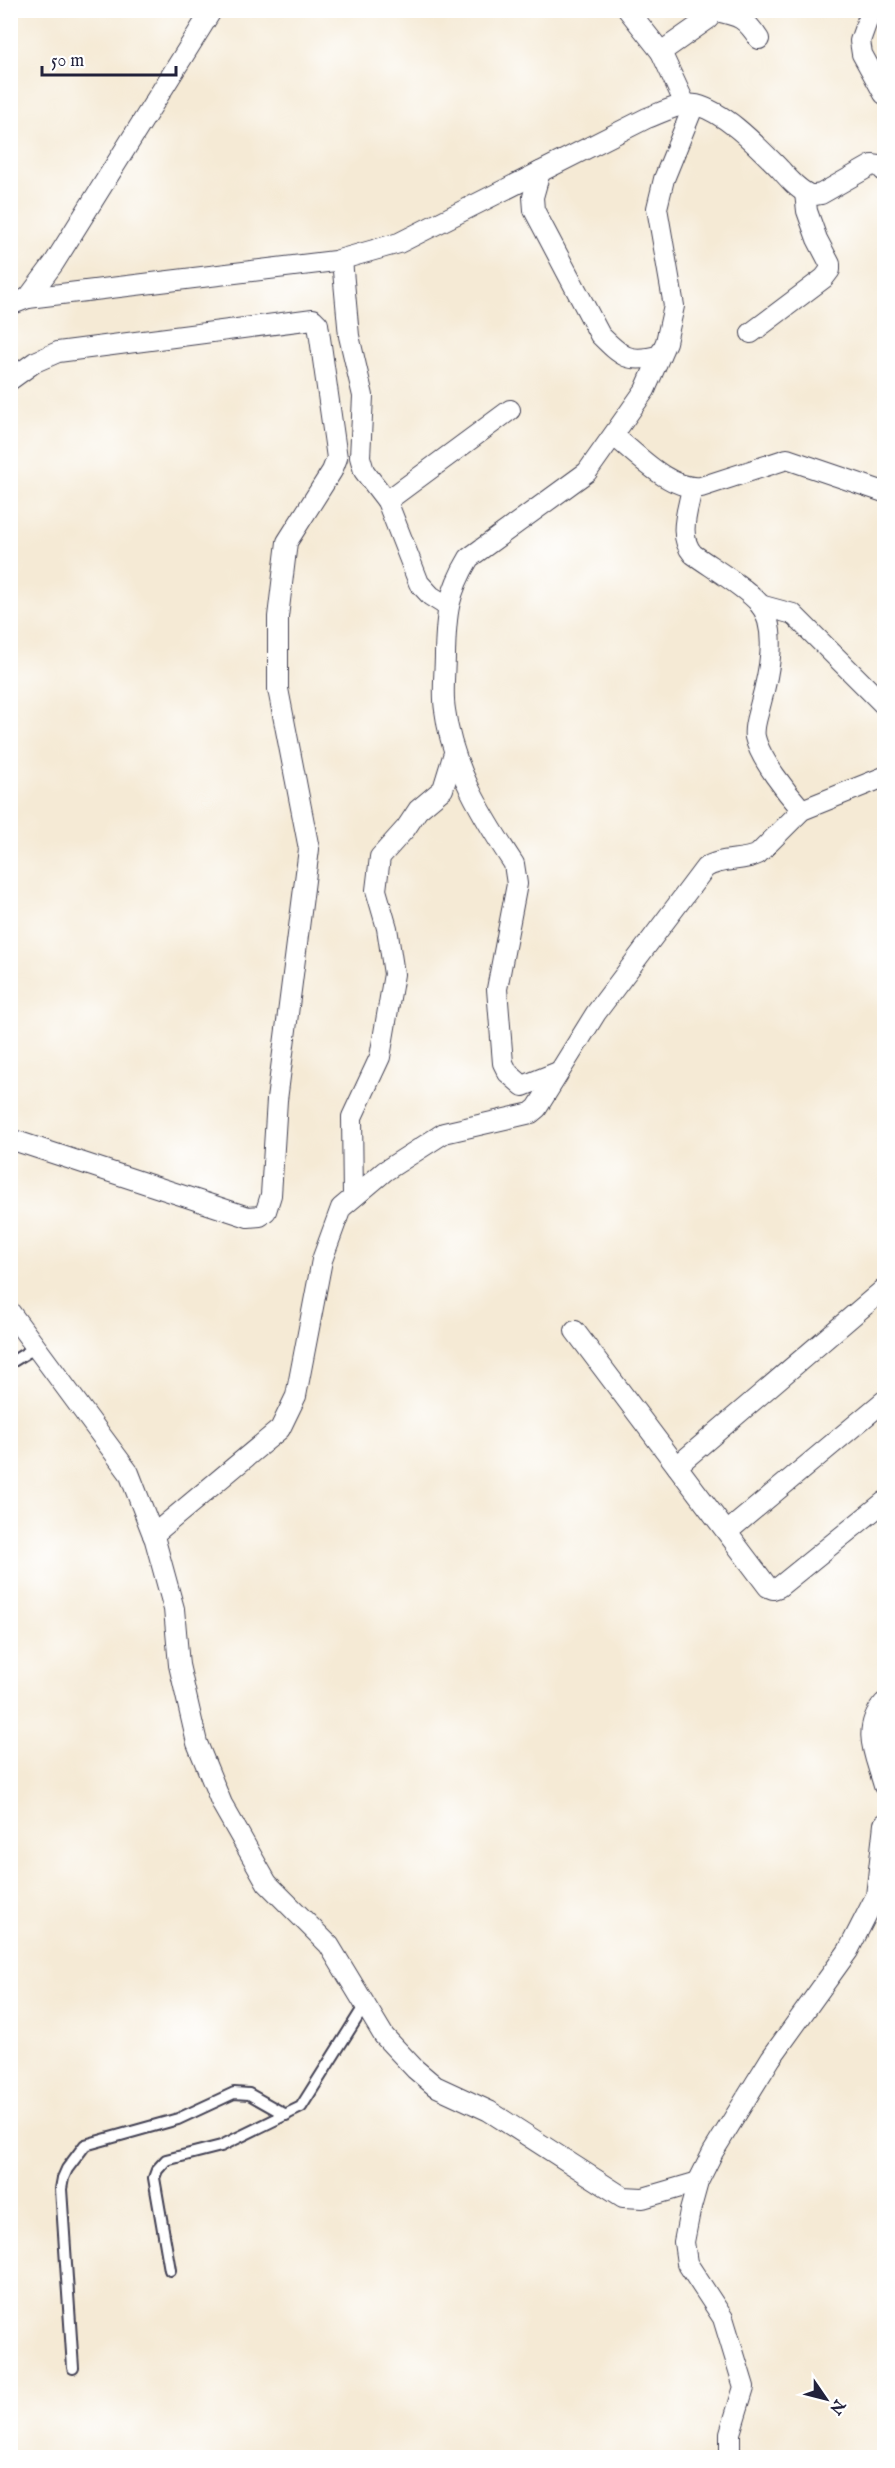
<svg xmlns="http://www.w3.org/2000/svg" width="895" height="2468" viewBox="0 0 895 2468" font-family="'IM FELL English',serif">
<rect width="100%" height="100%" fill="#fff"/>
<filter id="ink" filterUnits="userSpaceOnUse"><feTurbulence type="fractalNoise" baseFrequency=".0167" numOctaves="2"/><feDisplacementMap in="SourceGraphic" scale="12" xChannelSelector="R" yChannelSelector="G"/><feConvolveMatrix kernelMatrix="1 2 1 2 8 2 1 2 1" color-interpolation-filters="sRGB"/></filter>
<filter id="wash" filterUnits="userSpaceOnUse"><feTurbulence type="fractalNoise" baseFrequency=".008" numOctaves="4" result="noise"/><feDisplacementMap in="SourceGraphic" scale="24" xChannelSelector="R" yChannelSelector="G"/><feGaussianBlur stdDeviation="1.35" result="paint"/><feColorMatrix in="noise" values="0 0 0 0 0 0 0 0 0 0 0 0 0 0 0 0 0 1.4 0 .05"/><feComposite in="paint" operator="in"/></filter>
<g filter="url(#wash)">
<rect width="100%" height="100%" fill="#f5ead5"/>
</g>
<g filter="url(#ink)">
<g fill="none" stroke-linecap="round" stroke-linejoin="round">
<!-- lane casing -->
<g stroke="#424052" stroke-width="14">
<g id="lane">
<path d="M10 1363 36 1347"/>
<path d="M170 2270 154 2178 157 2170 166 2160 221 2146 301 2107 365 2005"/>
<path d="M73 2368 61 2189 63 2178 67 2169 85 2145 178 2119 234 2093 249 2094 286 2115"/>
</g>
</g>
<!-- street casing -->
<g stroke="#424052" stroke-width="22">
<g id="street">
<path d="M628 10 661 52 686 106"/>
<path d="M871 10 860 41 862 54 884 94"/>
<path d="M716 11C740 16 745 18 759 39"/>
<path d="M661 52 708 19 716 10"/>
<path d="M540 172 533 197 534 210 600 335C622 357 629 364 660 355"/>
<path d="M342 260 349 336 363 396 360 457 364 471 387 501 419 583 431 596 447 606"/>
<path d="M28 298 54 263 212 10"/>
<path d="M10 305 28 298 335 261 399 243 647 118C661 113 680 102 696 105 727 113 758 147 780 169 788 178 797 189 808 194 813 196 816 195 821 194L872 165 879 166 884 171"/>
<path d="M751 333 824 278 830 270V264L817 239 807 211 805 193"/>
<path d="M10 380 35 362 58 352 313 319 318 324 337 458 332 471 287 542 278 617V689L309 849 277 1100 271 1195 266 1211 260 1216 248 1217 10 1139"/>
<path d="M614 436C638 455 669 490 701 487L787 459 884 492"/>
<path d="M692 488C688 510 677 536 693 554 711 567 745 587 759 603 780 629 768 677 760 706 758 715 753 727 755 737 760 759 787 793 802 810"/>
<path d="M387 501 510 410"/>
<path d="M760 605 793 614 884 705"/>
<path d="M558 1072 523 1086 508 1073 503 1063 497 989 517 884 514 864C483 817 452 767 445 710 442 692 445 672 445 654 446 614 448 593 469 558L587 472 645 390 666 342 674 306 657 208 664 179 694 105"/>
<path d="M353 1197 352 1117 380 1057 394 974 387 928 376 890 380 857 406 828 418 810 443 789 454 753"/>
<path d="M10 1312 129 1473 155 1540 174 1609 179 1665 197 1743 222 1804 267 1883 329 1945 384 2036 415 2069 435 2086 489 2111 623 2197 643 2198 698 2182"/>
<path d="M575 1331 768 1587 773 1589 779 1587 884 1502"/>
<path d="M677 1466 884 1289"/>
<path d="M727 1532 884 1401"/>
<path d="M153 1535 280 1429 296 1396 322 1260 341 1208 385 1171 444 1133 531 1113 537 1108 596 1013 705 868C721 857 742 862 758 854L802 810 884 777"/>
<path d="M884 1703C860 1730 876 1756 884 1786"/>
<path d="M730 2458V2433L744 2387 723 2318 687 2263 684 2242 690 2211 698 2182 713 2152 771 2058 848 1951 876 1896 884 1824"/>
</g>
</g>
<!-- lane -->
<use href="#lane" stroke="#fff" stroke-width="10"/>
<!-- street -->
<use href="#street" stroke="#fff" stroke-width="20"/>
</g>
</g>
<!-- margin -->
<rect width="895" height="2468" fill="none" stroke="#fff" stroke-width="36"/>
<!-- north arrow -->
<g transform="translate(826 2399) rotate(125)" stroke="#ffffff" stroke-width="4.5" paint-order="stroke">
<path d="M0-4.5L10 22L0 15L-10 22Z" fill="#22223b"/>
<text y="-9" font-size="16" font-weight="bold" text-anchor="middle" fill="#22223b">N</text>
</g>
<!-- scale -->
<path d="M42 66v9h134v-9" fill="none" stroke="#22223b" stroke-width="3"/>
<text x="51" y="66" font-size="18" fill="#22223b" stroke="#ffffff" stroke-width="4.5" paint-order="stroke">50 m</text>
</svg>
